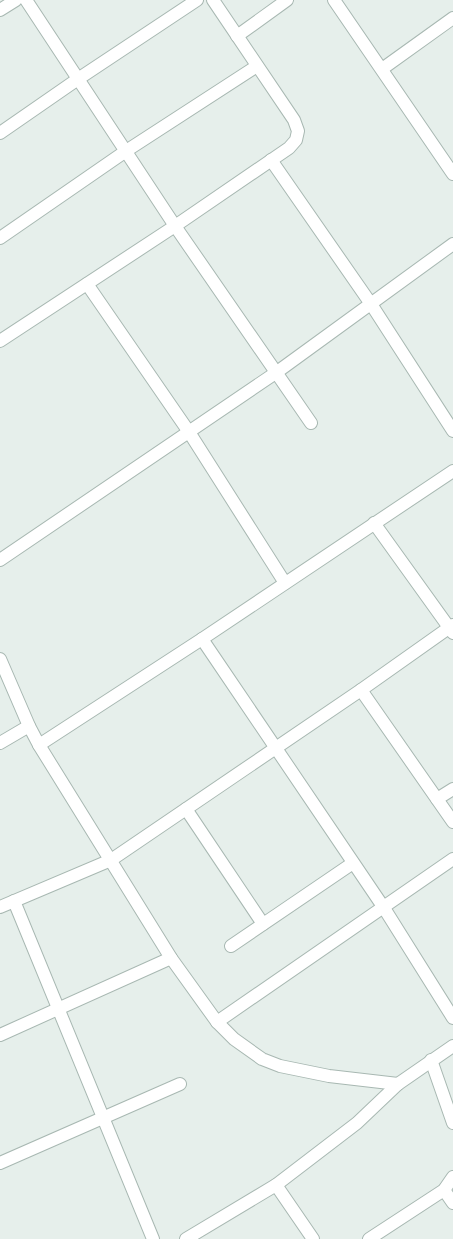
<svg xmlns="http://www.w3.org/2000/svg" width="453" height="1239" viewBox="0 0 453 1239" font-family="Manrope,sans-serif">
<rect width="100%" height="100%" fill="#e6efeb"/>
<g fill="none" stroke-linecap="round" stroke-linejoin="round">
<!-- minor casing -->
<g stroke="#a8b8b2" stroke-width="14">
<g id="minor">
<path d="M26 0 175 226 311 423"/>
<path d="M334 0 453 174"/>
<path d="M0 10 16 0"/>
<path d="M237 36 287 0"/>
<path d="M382 69 453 18"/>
<path d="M0 133 78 79 197 0"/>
<path d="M271 160 371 304 453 431"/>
<path d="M0 238 126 151 257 66"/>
<path d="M87 284 189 432 285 583"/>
<path d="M0 341 175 226 289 148 296 140 298 131 294 120 213 0"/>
<path d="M374 523 453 633"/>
<path d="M0 560 277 372 453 244"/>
<path d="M202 639 384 908 453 1018"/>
<path d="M0 659 29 726 39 745 171 958 217 1022 234 1039 262 1059 280 1066 329 1076 398 1084"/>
<path d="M361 690 453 822"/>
<path d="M0 743 29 726"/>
<path d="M39 745 202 639 453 471"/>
<path d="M437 799 453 789"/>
<path d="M186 809 263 924"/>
<path d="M14 901 153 1239"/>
<path d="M0 907 111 860 361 690 453 625"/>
<path d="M231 946 353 863"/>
<path d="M217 1022 453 859"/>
<path d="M0 1035 171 958"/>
<path d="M431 1060 453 1123"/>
<path d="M0 1163 180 1084"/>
<path d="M276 1185 313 1239"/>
<path d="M444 1190 453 1203"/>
<path d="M186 1239 276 1185 357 1123 398 1084 453 1046"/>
<path d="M369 1239 444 1190 453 1177"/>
</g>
</g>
<!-- minor -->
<use href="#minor" stroke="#fff" stroke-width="12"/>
</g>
</svg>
